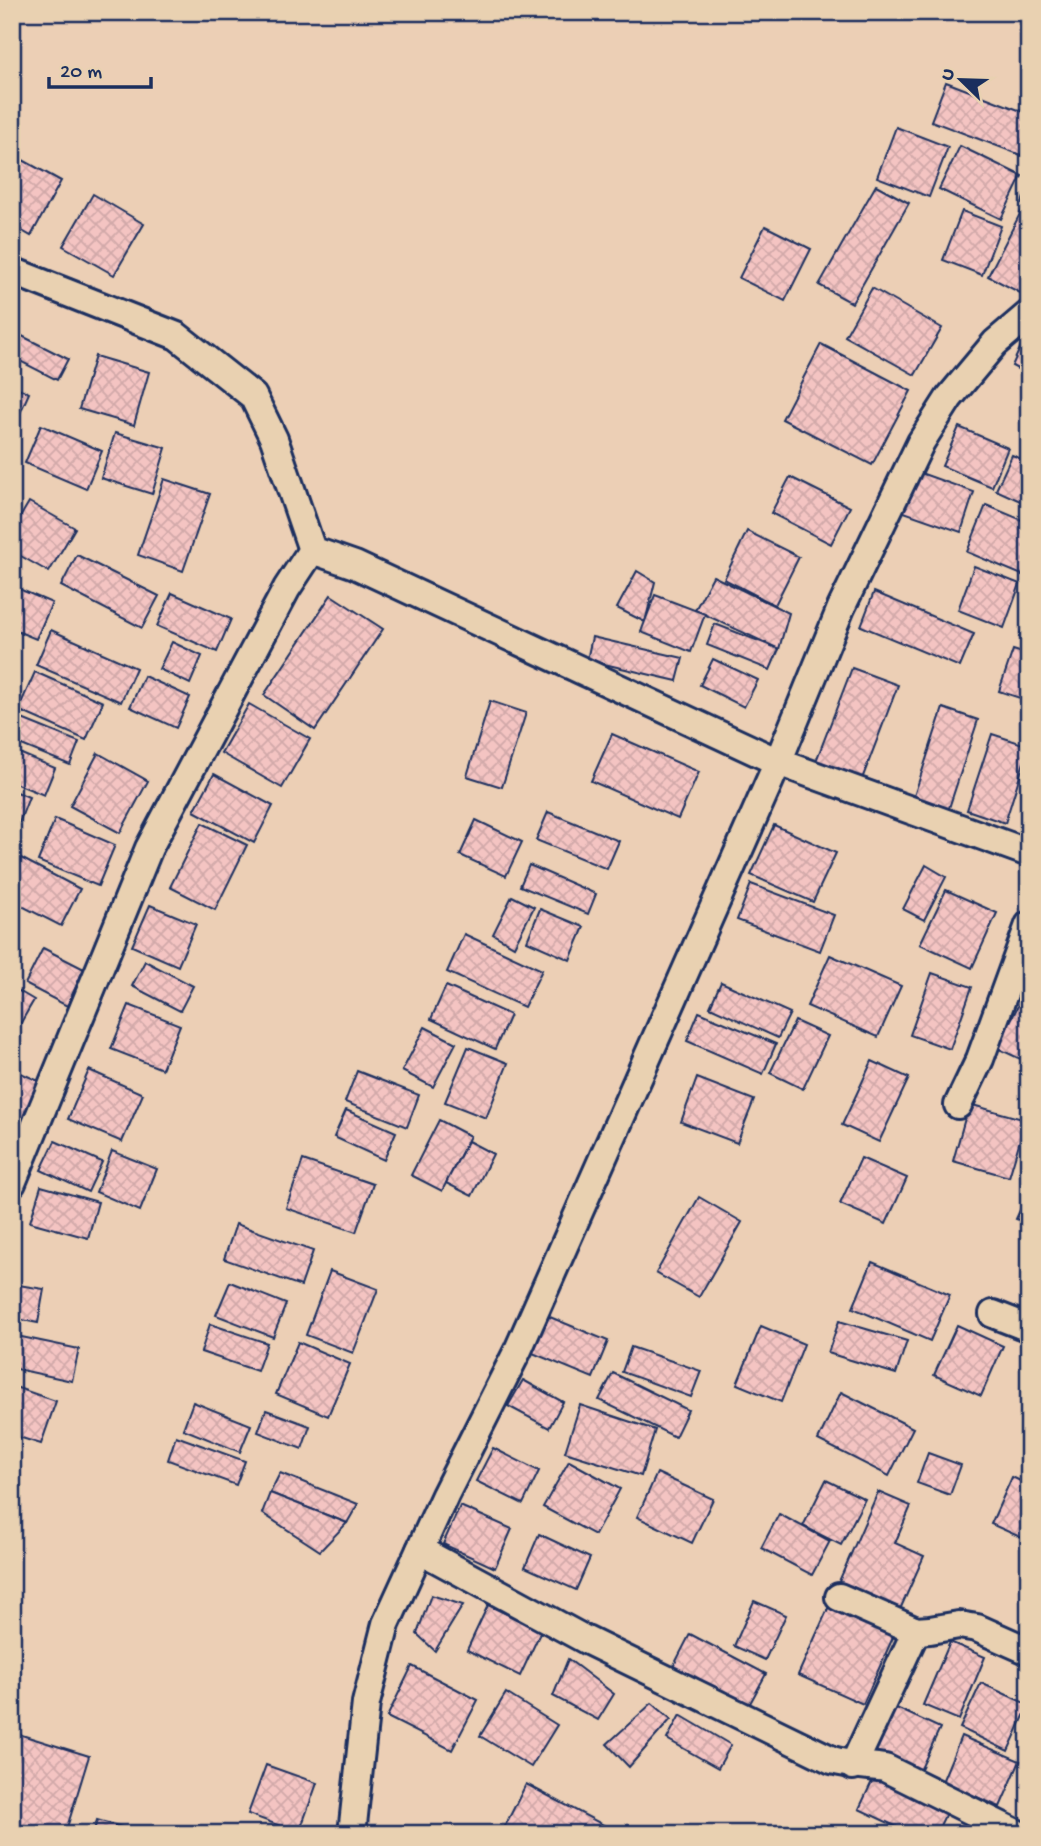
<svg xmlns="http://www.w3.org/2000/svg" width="1041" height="1846" viewBox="0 0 1041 1846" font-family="'Gochi Hand',sans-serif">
<defs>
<pattern id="building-cross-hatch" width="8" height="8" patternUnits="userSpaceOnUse" patternTransform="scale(1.75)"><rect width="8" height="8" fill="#f4c4c2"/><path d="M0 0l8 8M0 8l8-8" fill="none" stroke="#d1a9a9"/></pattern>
</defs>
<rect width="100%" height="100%" fill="#eccfb5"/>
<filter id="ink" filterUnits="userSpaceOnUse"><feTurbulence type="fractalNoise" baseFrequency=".0143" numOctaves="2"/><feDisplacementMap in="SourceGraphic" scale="14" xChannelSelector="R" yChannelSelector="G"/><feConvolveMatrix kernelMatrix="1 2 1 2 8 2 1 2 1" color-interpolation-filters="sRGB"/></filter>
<g filter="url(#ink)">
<!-- building -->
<g fill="url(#building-cross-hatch)" stroke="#1b2f5e" stroke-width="2">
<path d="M946 82 1029 114V158L931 121Z"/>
<path d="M896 127 948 147 929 197 877 177Z"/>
<path d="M960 146 1022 176 1001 219 939 189Z"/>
<path d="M21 159 61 181 31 236 12 225V175Z"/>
<path d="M1029 182V205L1022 203Z"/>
<path d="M876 185 909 203 852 303 819 285Z"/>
<path d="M93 194 144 224 114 275 63 246Z"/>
<path d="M1023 208 1029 211 1028 297 988 276Z"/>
<path d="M962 211 1001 226 982 275 943 260Z"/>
<path d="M765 226 811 249 785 301 739 278Z"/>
<path d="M872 288 942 328 915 375 845 336Z"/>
<path d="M12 331 68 359 57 380 12 357Z"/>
<path d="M1025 337 1029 338V375L1012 366Z"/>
<path d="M821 344 911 391 872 465 782 419Z"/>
<path d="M95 356 149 372 134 425 79 409Z"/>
<path d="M12 385 29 393 12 431Z"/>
<path d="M41 425 102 451 86 489 25 463Z"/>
<path d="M959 427 1008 448 992 487 942 466Z"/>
<path d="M115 433 166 448 152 494 101 478Z"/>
<path d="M1012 455 1029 462V505L996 490Z"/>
<path d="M915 471 974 492 961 532 901 511Z"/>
<path d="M790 477 850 507 831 544 771 513Z"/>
<path d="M164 479 210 494 183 571 138 555Z"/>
<path d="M29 502 75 528 49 572 12 551V531Z"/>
<path d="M986 505 1029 523 1027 577 967 552Z"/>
<path d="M747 531 799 557 775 605 724 579Z"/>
<path d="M77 555 159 596 142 628 61 586Z"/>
<path d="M974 566 1020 584 1004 628 958 610Z"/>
<path d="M637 571 655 582 645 622 617 608Z"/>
<path d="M713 576 789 613 779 649 695 610Z"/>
<path d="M12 586 52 603 36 639 12 629Z"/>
<path d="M874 592 974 634 960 667 861 626Z"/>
<path d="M172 593 231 619 217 652 157 626Z"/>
<path d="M331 595 383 629 315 730 264 695Z"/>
<path d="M655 595 705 614 691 652 641 632Z"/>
<path d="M1029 615V642L1019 637Z"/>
<path d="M715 624 779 649 770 670 707 645Z"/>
<path d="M51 630 136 668 121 702 36 665Z"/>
<path d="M592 637 683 658 677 681 587 660Z"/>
<path d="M172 642 202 656 190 684 159 669Z"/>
<path d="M1013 650 1029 655V701L999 691Z"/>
<path d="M713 659 758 680 744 707 700 685Z"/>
<path d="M852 668 898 685 859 787 813 769Z"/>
<path d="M35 672 103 702 86 740 18 710Z"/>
<path d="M144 676 190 697 176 728 130 707Z"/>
<path d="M490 701 526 713 502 787 467 776Z"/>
<path d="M249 704 310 739 282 788 221 753Z"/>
<path d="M943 708 978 720 948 811 913 799Z"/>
<path d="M12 715 79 742 70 765 12 741Z"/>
<path d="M612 734 699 772 678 819 591 781Z"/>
<path d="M992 734 1029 746 1005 823 967 810Z"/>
<path d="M12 750 55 768 44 795 12 782Z"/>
<path d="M98 753 148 781 120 833 70 806Z"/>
<path d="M214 774 273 806 254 843 194 811Z"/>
<path d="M12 790 29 797 12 841Z"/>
<path d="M548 812 619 841 607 869 536 840Z"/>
<path d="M55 819 115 845 98 886 38 861Z"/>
<path d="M476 820 522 842 506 876 460 855Z"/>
<path d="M202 823 247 845 215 910 170 887Z"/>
<path d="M774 825 836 853 813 902 751 875Z"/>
<path d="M19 857 80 889 61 926 12 901V870Z"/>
<path d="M529 865 596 894 588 914 520 886Z"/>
<path d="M926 865 946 877 924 920 903 909Z"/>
<path d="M751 884 834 915 820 951 737 920Z"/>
<path d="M946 890 997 913 972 968 920 944Z"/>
<path d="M512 896 534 907 514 946 493 934Z"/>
<path d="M150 905 196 924 178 966 132 946Z"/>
<path d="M540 909 584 927 570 960 527 941Z"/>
<path d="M464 934 542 970 524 1007 447 972Z"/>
<path d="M43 948 84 969 67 1006 25 984Z"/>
<path d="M830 955 901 986 878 1037 807 1006Z"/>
<path d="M145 961 193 986 180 1011 132 986Z"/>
<path d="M932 973 972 987 950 1049 910 1035Z"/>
<path d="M721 982 790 1013 778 1038 710 1007Z"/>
<path d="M446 986 510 1015 495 1049 431 1019Z"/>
<path d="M12 987 34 1000 12 1038Z"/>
<path d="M1025 992 1029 994V1063L997 1048Z"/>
<path d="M129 1005 180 1025 162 1069 111 1049Z"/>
<path d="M699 1012 776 1044 763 1074 687 1041Z"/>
<path d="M795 1021 828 1036 803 1089 770 1073Z"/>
<path d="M425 1027 456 1043 433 1087 402 1071Z"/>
<path d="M468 1047 508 1063 486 1118 445 1102Z"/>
<path d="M872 1061 909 1078 879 1142 842 1125Z"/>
<path d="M12 1069 43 1083 20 1134 12 1130Z"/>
<path d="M89 1070 143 1094 122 1142 68 1119Z"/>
<path d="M357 1071 419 1095 407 1127 345 1102Z"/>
<path d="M697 1078 754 1100 737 1143 681 1122Z"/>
<path d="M969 1104 1026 1120 1009 1177 953 1161Z"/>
<path d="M346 1110 396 1132 384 1160 334 1137Z"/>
<path d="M439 1120 470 1136 442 1191 411 1175Z"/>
<path d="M55 1141 102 1162 88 1192 41 1170Z"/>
<path d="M468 1141 493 1154 472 1196 446 1183Z"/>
<path d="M112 1151 157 1169 140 1211 96 1192Z"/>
<path d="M861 1158 907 1178 886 1224 840 1204Z"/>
<path d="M303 1160 373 1184 356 1232 286 1208Z"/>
<path d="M41 1186 98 1202 88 1238 30 1222Z"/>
<path d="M1029 1190V1224L1016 1219Z"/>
<path d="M699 1197 742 1222 699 1297 656 1273Z"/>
<path d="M236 1224 313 1251 301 1286 224 1259Z"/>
<path d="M872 1262 950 1295 930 1341 853 1308Z"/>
<path d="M330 1271 378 1289 353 1353 306 1335Z"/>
<path d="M230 1282 286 1304 273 1337 216 1315Z"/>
<path d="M12 1284 44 1289 38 1323 12 1318Z"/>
<path d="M545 1315 608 1341 593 1378 530 1352Z"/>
<path d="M839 1321 907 1341 896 1374 828 1353Z"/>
<path d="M210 1324 267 1343 257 1371 201 1352Z"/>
<path d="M957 1325 1003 1346 981 1396 934 1375Z"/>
<path d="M761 1326 804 1344 781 1402 737 1384Z"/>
<path d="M12 1335 79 1349 72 1381 12 1368Z"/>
<path d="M298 1342 350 1364 328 1416 276 1394Z"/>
<path d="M631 1347 701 1371 691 1397 622 1372Z"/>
<path d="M613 1373 688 1410 675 1437 599 1400Z"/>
<path d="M523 1380 563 1402 549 1428 508 1406Z"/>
<path d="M12 1386 56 1401 41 1444 12 1435Z"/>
<path d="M841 1392 913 1428 889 1476 818 1440Z"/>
<path d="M193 1402 251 1425 240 1452 183 1429Z"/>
<path d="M580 1405 655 1430 641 1476 565 1452Z"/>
<path d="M266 1410 310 1426 302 1449 258 1432Z"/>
<path d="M176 1436 245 1461 236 1485 168 1460Z"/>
<path d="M493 1448 539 1471 523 1504 476 1481Z"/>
<path d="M928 1453 961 1465 950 1495 917 1483Z"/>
<path d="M569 1461 620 1489 595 1535 543 1507Z"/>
<path d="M280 1473 358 1504 347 1523 270 1493Z"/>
<path d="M657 1473 713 1499 692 1543 637 1517Z"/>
<path d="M1012 1477 1029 1485V1541L991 1524Z"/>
<path d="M826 1480 865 1499 841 1545 803 1526Z"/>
<path d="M878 1492 911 1506 895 1543 924 1556 898 1614 837 1586Z"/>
<path d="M270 1493 347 1523 320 1551 262 1513Z"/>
<path d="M460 1506 512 1529 495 1568 443 1544Z"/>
<path d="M779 1514 830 1541 812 1575 761 1548Z"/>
<path d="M539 1534 590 1558 576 1590 525 1567Z"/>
<path d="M431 1595 463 1605 435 1651 417 1634Z"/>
<path d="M754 1601 786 1615 765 1660 734 1646Z"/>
<path d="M830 1604 895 1633 863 1704 798 1675Z"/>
<path d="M488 1605 541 1631 520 1676 467 1650Z"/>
<path d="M690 1634 766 1674 748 1707 673 1667Z"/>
<path d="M950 1642 985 1657 959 1720 923 1705Z"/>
<path d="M568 1659 614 1694 598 1720 553 1696Z"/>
<path d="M412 1666 478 1700 452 1750 387 1717Z"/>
<path d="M981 1683 1029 1705 1008 1751 960 1728Z"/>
<path d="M506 1693 557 1725 531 1767 480 1736Z"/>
<path d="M652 1703 671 1719 629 1767 607 1744Z"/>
<path d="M892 1706 940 1728 919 1773 871 1752Z"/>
<path d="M680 1715 731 1745 718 1768 667 1739Z"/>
<path d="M12 1732 89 1756 65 1834H12Z"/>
<path d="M961 1736 1020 1761 1000 1807 942 1782Z"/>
<path d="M266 1765 317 1783 299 1833 248 1814Z"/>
<path d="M875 1775 948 1809 936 1834H912L859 1809Z"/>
<path d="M526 1784 615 1831 613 1834H501Z"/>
<path d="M97 1820 147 1834H93Z"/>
</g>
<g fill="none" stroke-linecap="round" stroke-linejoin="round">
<!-- minor casing -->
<g stroke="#1b2f5e" stroke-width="32">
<g id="minor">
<path d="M12 271 177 336 253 396 274 439 312 550"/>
<path d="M958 1105 980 1059 1029 925"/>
<path d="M12 1183 149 848 287 588 312 550 355 565 778 762 1029 853"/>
<path d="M993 1314 1029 1328"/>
<path d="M420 1550 586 1640 832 1760C850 1765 866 1765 885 1768L1018 1834"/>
<path d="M839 1597 916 1631 930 1630 959 1625 977 1628 1029 1651"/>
<path d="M853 1766 916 1631"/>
<path d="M352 1834 366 1703 386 1624 445 1495 518 1350 778 762 841 608 921 442 949 398 995 343 1029 314"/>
</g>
</g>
<!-- minor -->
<use href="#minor" stroke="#e9d1b1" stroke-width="26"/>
</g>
</g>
<!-- margin -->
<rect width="1041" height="1846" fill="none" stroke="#e9d1b1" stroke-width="42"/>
<rect x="21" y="21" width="999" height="1804" fill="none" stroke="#1b2f5e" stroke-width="2.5" filter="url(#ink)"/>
<!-- north arrow -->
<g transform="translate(961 80) rotate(293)" stroke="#e9d1b1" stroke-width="5" paint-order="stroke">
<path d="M0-5L12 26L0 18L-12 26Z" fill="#1b2f5e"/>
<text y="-10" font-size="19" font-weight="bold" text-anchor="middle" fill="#1b2f5e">U</text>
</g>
<!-- scale -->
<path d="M49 77v10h102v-10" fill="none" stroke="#1b2f5e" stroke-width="3.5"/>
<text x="60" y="77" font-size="21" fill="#1b2f5e" stroke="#e9d1b1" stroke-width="5" paint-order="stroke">20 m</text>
</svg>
